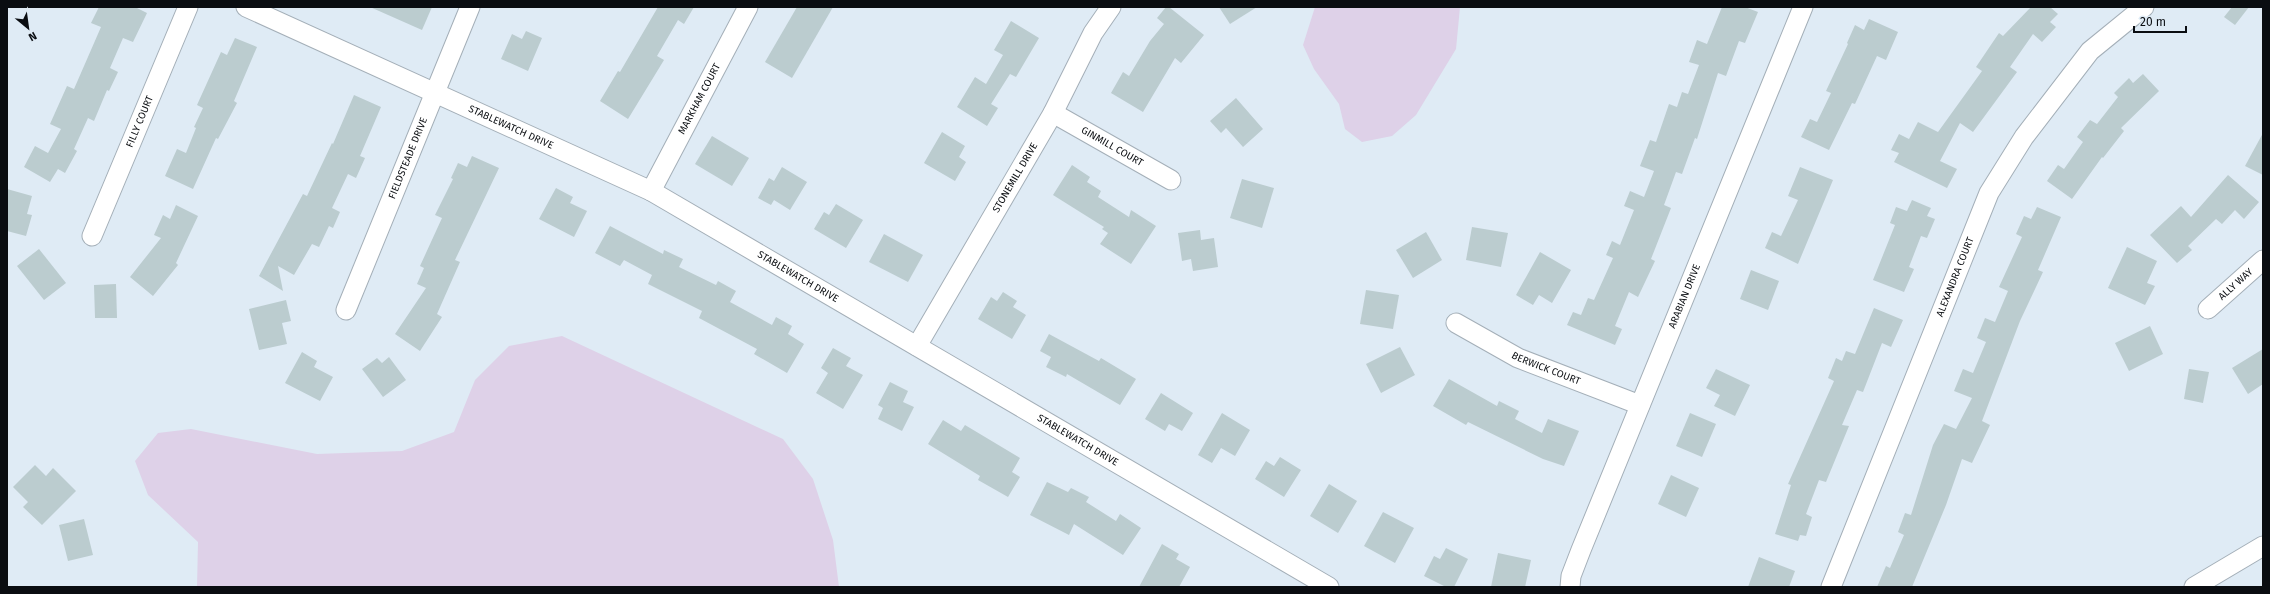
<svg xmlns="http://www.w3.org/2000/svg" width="2270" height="594" viewBox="0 0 2270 594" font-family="'Fira Sans',sans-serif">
<rect width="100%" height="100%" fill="#dfebf5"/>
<!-- green -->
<g fill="#ded1e8">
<path d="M1315 7H1460L1456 49 1416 115 1392 136 1362 142 1345 129 1339 104 1314 69 1303 45Z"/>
<path d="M562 336 783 439 813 479 833 540 839 587H197L198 542 148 495 135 461 158 433 191 429 317 454 402 451 454 432 475 380 509 346Z"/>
</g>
<!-- building -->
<g fill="#bbcccf">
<path d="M99 7H135L147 13 133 42 123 38 110 68 118 72 109 91 107 90 94 121 88 118 74 149 77 151 65 173 58 169 50 182 24 167 35 146 48 153 61 129 50 124 67 86 74 89 101 27 91 23Z"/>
<path d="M370 7H432L422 30Z"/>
<path d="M658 7H694L684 24 678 20 657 56 664 60 628 119 600 101 618 71 620 72Z"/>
<path d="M797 7H833L792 78 765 62Z"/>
<path d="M1166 7H1169L1204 35 1181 63 1175 58 1143 112 1111 93 1123 72 1129 76 1150 41 1164 24 1157 18Z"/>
<path d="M1219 7H1257L1230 24Z"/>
<path d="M1722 7H1745L1758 12 1745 43 1739 41 1726 76 1718 73 1697 139 1695 138 1682 174 1676 172 1664 205 1671 208 1651 259 1655 261 1638 297 1629 292 1615 326 1622 329 1615 345 1567 325 1573 312 1581 315 1588 298 1594 300 1613 258 1606 255 1612 241 1620 245 1634 210 1624 206 1630 191 1644 197 1654 171 1640 166 1650 140 1656 142 1669 104 1677 107 1682 92 1688 94 1699 65 1689 62 1697 40 1707 44Z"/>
<path d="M2031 7H2050L2058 14 2050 22 2056 27 2042 42 2033 34 2010 67 2017 72 1973 132 1960 123 1940 161 1957 169 1947 188 1894 162 1899 153 1891 150 1899 134 1909 139 1918 122 1938 132 1982 71 1976 67 1999 33 2003 36Z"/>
<path d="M2232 7H2249L2235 25 2224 17Z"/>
<path d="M1869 19 1898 32 1886 60 1877 56 1855 104 1852 103 1829 150 1801 137 1810 119 1817 122 1831 93 1826 91 1848 44 1847 43 1855 25 1864 30Z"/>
<path d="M1011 21 1039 38 1016 77 1010 74 991 104 998 108 987 126 957 107 975 77 986 84 1003 55 994 50Z"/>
<path d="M526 31 542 38 528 71 501 59 512 34 522 39Z"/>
<path d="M235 38 257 47 234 101 237 103 218 139 216 138 193 189 165 176 177 149 186 153 196 128 194 127 203 108 197 105 221 52 227 55Z"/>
<path d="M2143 74 2159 91 2121 128 2124 131 2103 158 2102 157 2072 199 2047 181 2058 165 2064 169 2083 142 2077 137 2090 120 2097 124 2118 97 2114 93 2129 78 2133 83Z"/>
<path d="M354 95 381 107 360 156 365 158 356 178 348 174 332 208 340 212 333 228 329 226 319 247 312 244 294 275 278 266 283 291 259 276 303 194 307 196 332 143 333 144Z"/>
<path d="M1236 98 1263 129 1243 147 1226 128 1221 133 1210 121Z"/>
<path d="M942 132 965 146 959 157 966 162 955 181 924 163Z"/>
<path d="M2263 133V175L2245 166Z"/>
<path d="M712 136 749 158 732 186 695 164Z"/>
<path d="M472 156 499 168 455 260 460 262 437 314 442 317 420 351 395 334 426 288 417 284 424 268 420 266 442 218 435 215 453 179 451 178 458 163 467 167Z"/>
<path d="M1072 165 1090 177 1087 182 1101 191 1098 197 1129 217 1131 210 1156 226 1131 264 1100 244 1108 233 1102 229 1104 227 1053 195Z"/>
<path d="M782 167 807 182 790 210 774 200 771 205 758 198 769 178 774 181Z"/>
<path d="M1800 167 1833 180 1798 264 1765 248 1772 232 1781 236 1798 200 1788 196Z"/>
<path d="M2228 175 2259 202 2244 219 2235 210 2222 224 2216 219 2188 246 2192 250 2177 263 2150 235 2181 206 2191 217Z"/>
<path d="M1242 179 1274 188 1262 228 1230 218Z"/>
<path d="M556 188 573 197 570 203 587 211 574 237 539 219Z"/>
<path d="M7 189 32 196 27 214 32 215 26 236 7 231Z"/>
<path d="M1912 200 1931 208 1927 216 1935 219 1927 238 1921 236 1909 267 1914 269 1904 292 1873 280 1895 225 1890 223 1896 207 1907 211Z"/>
<path d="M836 204 863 220 846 248 814 229 824 212 829 215Z"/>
<path d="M176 205 198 216 176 263 178 265 153 296 130 277 161 238 154 235 163 215 170 219Z"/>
<path d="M2037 207 2061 217 2038 270 2043 272 2020 321 1982 421 1990 425 1972 463 1962 459 1946 505 1912 587H1877L1886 566 1890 568 1904 535 1898 532 1905 513 1911 515 1933 445 1944 424 1956 429 1972 398 1954 391 1963 369 1973 373 1986 342 1977 338 1985 318 1995 322 2008 291 1999 287 2022 237 2016 234 2024 216 2031 219Z"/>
<path d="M610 226 663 254 664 250 683 259 679 267 716 285 718 281 736 291 730 302 772 325 776 317 792 326 788 334 804 344 787 373 754 354 757 349 699 318 702 311 648 284 652 275 624 260 620 266 595 253Z"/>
<path d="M1472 227 1508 233 1501 267 1466 260Z"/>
<path d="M1200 230 1201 240 1214 238 1218 267 1193 271 1191 259 1182 261 1178 233Z"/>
<path d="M1426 232 1442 260 1413 278 1396 250Z"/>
<path d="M884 234 923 255 908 282 869 262Z"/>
<path d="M2127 247 2157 261 2147 283 2155 286 2145 305 2108 288Z"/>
<path d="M39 249 66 283 44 300 17 266Z"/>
<path d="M1540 252 1571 270 1552 303 1539 295 1533 305 1516 295Z"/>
<path d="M1751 270 1779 281 1768 310 1740 299Z"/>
<path d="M116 284 117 318H95L94 285Z"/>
<path d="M1366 290 1399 295 1393 329 1360 324Z"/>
<path d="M1003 292 1017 301 1013 307 1026 315 1012 339 978 319 991 297 997 301Z"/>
<path d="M286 300 291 321 282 323 287 344 259 350 249 309Z"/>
<path d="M1874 308 1903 320 1891 347 1882 343 1863 392 1857 390 1842 425 1849 426 1826 482 1819 480 1806 514 1812 517 1806 536 1800 535 1798 541 1775 534 1791 485 1788 484 1834 381 1828 378 1836 358 1842 361 1846 351 1855 354Z"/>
<path d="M2150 326 2163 354 2129 371 2115 343Z"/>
<path d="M1049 334 1099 361 1101 358 1136 379 1120 405 1067 374 1066 377 1046 367 1051 357 1040 351Z"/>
<path d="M1400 347 1415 375 1381 393 1366 364Z"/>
<path d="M833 348 851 358 846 366 863 375 843 409 816 393 828 373 821 368Z"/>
<path d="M2263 349V384L2248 394 2232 368Z"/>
<path d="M302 352 317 361 314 367 333 377 320 401 285 383Z"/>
<path d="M389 357 406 380 383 397 362 369 377 358 382 363Z"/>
<path d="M1716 369 1750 385 1735 416 1714 406 1720 395 1706 388Z"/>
<path d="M2189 369 2209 372 2203 403 2184 399Z"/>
<path d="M1449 379 1497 406 1499 401 1519 411 1515 419 1542 433 1548 419 1579 431 1564 466 1543 459 1468 422 1466 425 1433 406Z"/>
<path d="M890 382 908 391 903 402 914 407 902 431 878 419 883 408 878 405Z"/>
<path d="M1161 393 1193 413 1182 431 1169 424 1165 431 1145 419Z"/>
<path d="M1222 413 1250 430 1235 456 1221 448 1212 463 1198 455Z"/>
<path d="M1690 413 1716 424 1702 457 1676 446Z"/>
<path d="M943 420 961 431 965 425 1020 458 1012 472 1020 477 1008 497 978 480 980 476 928 444Z"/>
<path d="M1280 457 1301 470 1284 497 1255 479 1266 461 1274 466Z"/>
<path d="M35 465 46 476 53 468 76 491 42 525 23 507 28 502 13 487Z"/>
<path d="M1671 475 1699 488 1686 517 1658 504Z"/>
<path d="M1047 482 1068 492 1071 488 1089 497 1086 502 1116 521 1120 514 1141 528 1123 555 1074 524 1069 535 1030 515Z"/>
<path d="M1329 484 1357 501 1338 533 1310 516Z"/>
<path d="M1383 512 1414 528 1395 563 1364 546Z"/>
<path d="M84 519 93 555 68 561 59 525Z"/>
<path d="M1162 544 1179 554 1176 559 1190 567 1179 587H1139Z"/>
<path d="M1446 548 1468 559 1454 587H1446L1424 576 1434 556 1440 559Z"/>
<path d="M1498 553 1531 560 1525 587H1491Z"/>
<path d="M1759 557 1795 571 1789 587H1748Z"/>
</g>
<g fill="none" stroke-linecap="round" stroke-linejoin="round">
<!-- minor casing -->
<g stroke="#a4afb8" stroke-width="21">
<g id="minor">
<path id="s1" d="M246 7 651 191 1329 587"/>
<path id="s2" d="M1053 113 1171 180"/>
<path id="s3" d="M651 191 748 7"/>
<path id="s4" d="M92 236 188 7"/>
<path id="s5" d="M2208 309 2263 260"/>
<path id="s6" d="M346 310 470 7"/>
<path id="s7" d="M1456 323 1518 358 1640 405"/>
<path id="s8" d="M917 346 1053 113 1093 33 1111 7"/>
<path id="s9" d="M1570 587 1571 576 1581 550 1803 7"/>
<path id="s10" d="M1831 587 1989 193 2024 137 2090 51 2144 7"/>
<path d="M2194 587 2263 546"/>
</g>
</g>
<!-- minor -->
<use href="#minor" stroke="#fff" stroke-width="19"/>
</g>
<g text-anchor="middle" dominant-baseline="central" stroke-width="4" stroke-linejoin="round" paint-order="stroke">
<!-- street labels -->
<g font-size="10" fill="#0a0d11" stroke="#dfebf5">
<text stroke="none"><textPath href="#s3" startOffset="104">MARKHAM COURT</textPath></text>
<text stroke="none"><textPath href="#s4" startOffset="124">FILLY COURT</textPath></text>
<text stroke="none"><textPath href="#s1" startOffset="291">STABLEWATCH DRIVE</textPath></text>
<text stroke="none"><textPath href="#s2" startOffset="68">GINMILL COURT</textPath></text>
<text stroke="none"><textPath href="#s6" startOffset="164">FIELDSTEADE DRIVE</textPath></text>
<text stroke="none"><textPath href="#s8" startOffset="195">STONEMILL DRIVE</textPath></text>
<text stroke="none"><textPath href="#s1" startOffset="615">STABLEWATCH DRIVE</textPath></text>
<text stroke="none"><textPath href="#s10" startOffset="334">ALEXANDRA COURT</textPath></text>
<text stroke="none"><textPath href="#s5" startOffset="37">ALLY WAY</textPath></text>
<text stroke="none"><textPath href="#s9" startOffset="313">ARABIAN DRIVE</textPath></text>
<text stroke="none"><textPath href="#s7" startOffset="101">BERWICK COURT</textPath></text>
<text stroke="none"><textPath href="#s1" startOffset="939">STABLEWATCH DRIVE</textPath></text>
</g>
</g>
<!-- border -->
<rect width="2270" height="594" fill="none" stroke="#0a0d11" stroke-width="16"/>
<!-- north arrow -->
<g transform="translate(28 28) rotate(151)" stroke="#dfebf5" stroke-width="3" paint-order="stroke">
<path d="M0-3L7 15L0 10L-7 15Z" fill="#0a0d11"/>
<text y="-6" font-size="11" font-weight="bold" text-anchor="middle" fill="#0a0d11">N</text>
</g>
<!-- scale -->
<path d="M2134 26v6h52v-6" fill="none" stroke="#0a0d11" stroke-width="2"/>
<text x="2140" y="26" font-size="12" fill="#0a0d11" stroke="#dfebf5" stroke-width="3" paint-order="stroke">20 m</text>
</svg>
